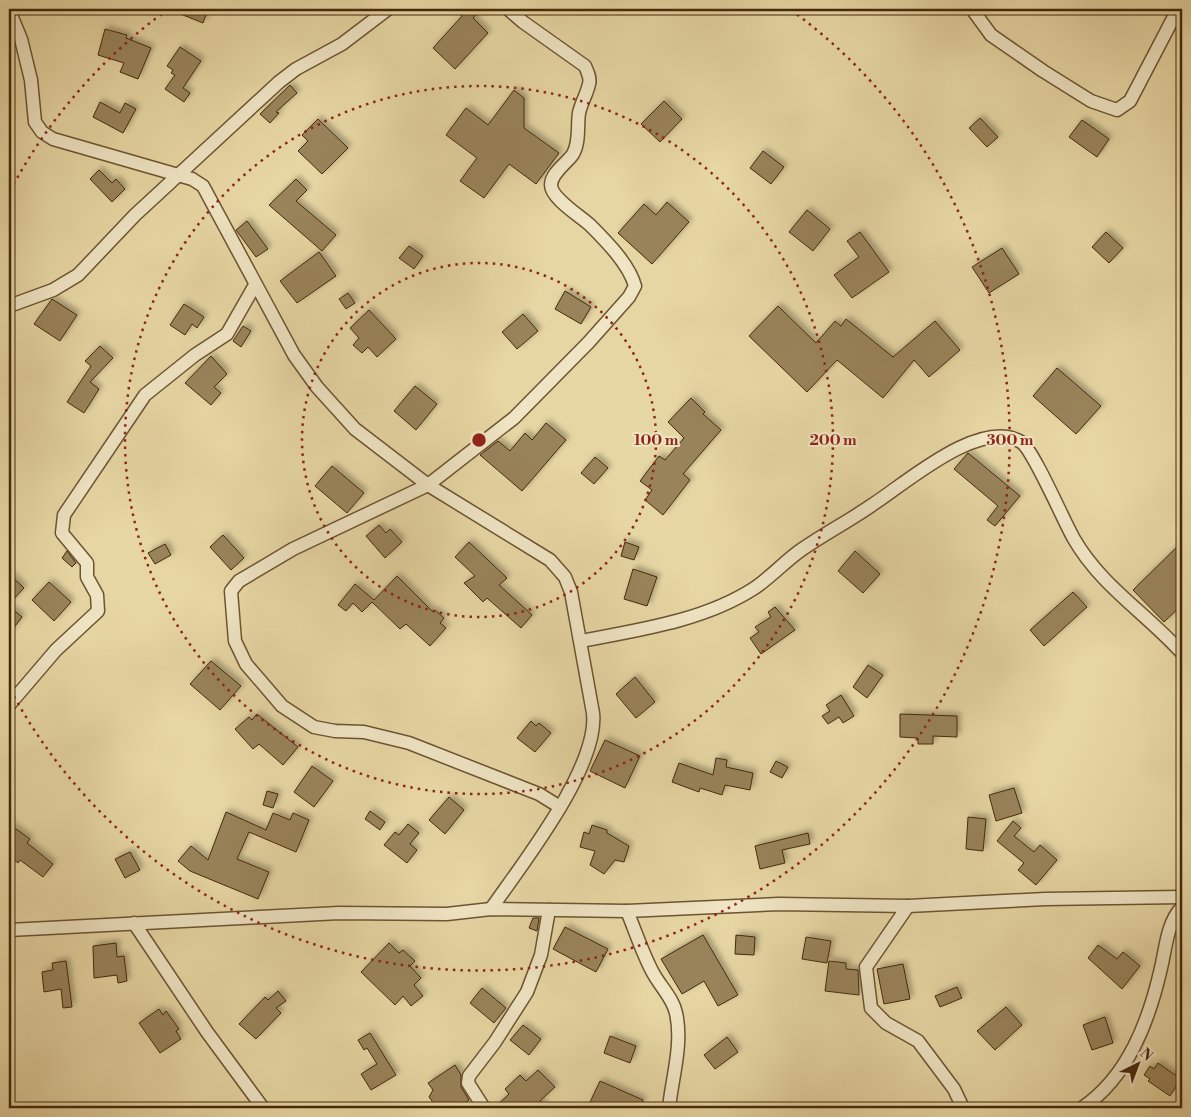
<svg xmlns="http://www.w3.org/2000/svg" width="1191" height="1117" viewBox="0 0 1191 1117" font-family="'Libre Bodoni',serif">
<defs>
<filter id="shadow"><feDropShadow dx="3.5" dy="-3.5" stdDeviation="2.5" flood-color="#0004"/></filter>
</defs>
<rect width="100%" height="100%" fill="#e6d6a3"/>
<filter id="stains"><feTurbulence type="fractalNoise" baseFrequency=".004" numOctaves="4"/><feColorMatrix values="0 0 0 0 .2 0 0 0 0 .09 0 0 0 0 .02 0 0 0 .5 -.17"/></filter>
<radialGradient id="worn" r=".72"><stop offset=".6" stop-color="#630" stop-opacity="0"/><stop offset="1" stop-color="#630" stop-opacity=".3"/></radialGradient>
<!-- building -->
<g fill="#99835a" stroke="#45290b" filter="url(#shadow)">
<path d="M168 9H208L203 23Z"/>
<path d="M455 9H481L473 18 488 33 455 69 433 48 462 16Z"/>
<path d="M105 29 127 35 126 38 151 48 138 79 120 72 124 63 98 55Z"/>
<path d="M180 47 201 61 183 88 190 93 184 102 165 89 175 75 171 73 173 70 167 66Z"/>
<path d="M290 85 297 93 276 112 279 113 270 123 260 114Z"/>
<path d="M514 90 524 98V128L559 153 536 184 509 164 484 198 460 181 477 158 446 135 466 108 488 125Z"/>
<path d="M664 101 682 119 660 142 641 124Z"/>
<path d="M100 102 120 113 125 103 136 109 123 133 93 117Z"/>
<path d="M980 118 998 137 987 147 969 128Z"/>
<path d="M318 119 348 148 322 174 298 151 308 141 302 135Z"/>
<path d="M1082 120 1109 139 1097 157 1069 137Z"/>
<path d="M763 151 784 167 771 184 750 168Z"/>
<path d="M99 170 112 183 116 179 125 189 112 202 90 179Z"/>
<path d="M296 179 307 190 296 201 336 235 322 251 269 205Z"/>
<path d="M667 202 689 222 652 264 618 233 644 204 656 215Z"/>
<path d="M807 210 830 229 813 251 789 232Z"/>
<path d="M247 221 268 249 256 257 236 230Z"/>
<path d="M860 232 889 272 852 298 834 275 859 257 847 241Z"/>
<path d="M1106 232 1123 248 1109 263 1092 247Z"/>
<path d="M409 246 423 256 414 269 399 258Z"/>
<path d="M1002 248 1019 274 989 293 972 267Z"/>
<path d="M319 252 336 276 297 303 280 281Z"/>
<path d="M565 291 591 307 581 324 555 309Z"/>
<path d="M348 293 355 303 346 309 339 299Z"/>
<path d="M52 299 77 315 60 341 34 324Z"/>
<path d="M184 304 204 317 197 328 192 324 185 335 170 325Z"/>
<path d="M778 306 816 343 835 321 841 326 846 319 893 357 935 321 960 350 929 377 914 360 883 398 837 360 807 392 749 336Z"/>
<path d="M369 310 396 339 377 357 368 347 362 353 353 345 359 338 350 328Z"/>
<path d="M523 314 538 331 517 349 502 332Z"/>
<path d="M243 326 251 331 241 347 233 341Z"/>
<path d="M100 346 113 358 90 382 99 389 84 413 67 402 91 366 85 361Z"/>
<path d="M211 356 227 374 214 387 221 393 211 405 185 383Z"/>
<path d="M1057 368 1101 406 1076 434 1033 396Z"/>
<path d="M415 386 437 404 416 430 394 411Z"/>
<path d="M691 398 705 412 703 414 721 430 683 474 690 480 663 515 645 500 652 490 640 481 659 456 665 460 684 438 668 422Z"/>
<path d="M546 423 566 440 522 491 480 455 498 441 510 451 525 433 532 440Z"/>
<path d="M968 453 1020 496 995 526 987 520 998 506 954 469Z"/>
<path d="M595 457 608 468 594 484 581 473Z"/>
<path d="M332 466 364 493 347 513 315 486Z"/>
<path d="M379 525 386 533 390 529 402 542 385 558 366 536Z"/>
<path d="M223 535 244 558 231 570 210 547Z"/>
<path d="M469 542 507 578 499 585 532 615 521 628 487 598 483 602 464 583 475 576 455 557Z"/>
<path d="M625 542 639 547 634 560 621 556Z"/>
<path d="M1182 542V605L1164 622 1133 590Z"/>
<path d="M165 544 171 555 155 564 148 553Z"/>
<path d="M67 551 76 563 72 567 62 558Z"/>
<path d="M855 551 880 574 863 593 838 571Z"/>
<path d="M633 569 657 577 647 606 624 599Z"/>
<path d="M9 574 24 588 9 604Z"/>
<path d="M397 576 433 612 435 610 444 618 440 623 446 628 430 646 406 624 400 629 372 602 362 612 353 603 346 611 338 605 355 584 374 600Z"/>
<path d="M49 582 71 602 54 621 32 600Z"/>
<path d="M1073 592 1087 607 1044 646 1030 630Z"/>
<path d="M9 606 22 617 9 634Z"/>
<path d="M775 607 795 630 761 654 750 638 759 632 755 627 771 617 768 612Z"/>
<path d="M211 661 241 686 220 710 190 684Z"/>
<path d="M868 665 883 675 867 698 853 687Z"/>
<path d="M635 677 655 702 636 718 616 694Z"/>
<path d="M841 695 854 716 843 723 839 717 828 724 822 716 830 711 826 705Z"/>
<path d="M257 714 298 747 283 765 259 744 253 749 235 729 249 717 252 720Z"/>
<path d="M900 714 957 716V737L933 736V744H918V738L900 737Z"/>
<path d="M531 721 536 726 539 723 551 733 535 752 517 738Z"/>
<path d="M605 740 640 756 625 788 590 771Z"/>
<path d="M716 758 727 760 726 767 753 773 750 790 725 785 722 795 700 788 699 792 672 782 679 763 713 775Z"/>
<path d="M776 761 788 767 782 778 770 772Z"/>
<path d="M312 766 333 781 314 807 294 792Z"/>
<path d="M1014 788 1022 813 996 821 989 795Z"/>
<path d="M267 791 278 794 273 808 263 805Z"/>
<path d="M449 797 464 810 445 834 429 820Z"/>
<path d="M370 811 385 822 380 830 365 819Z"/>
<path d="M226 812 266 830 273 813 290 820 293 813 309 820 296 852 249 832 237 859 269 872 258 899 190 871 178 861 191 846 208 860Z"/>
<path d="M968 817 986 819 983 851 966 849Z"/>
<path d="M1013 821 1021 828 1014 836 1034 852 1040 845 1057 860 1036 885 1018 870 1024 863 997 841Z"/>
<path d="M9 824 30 839 27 843 53 864 43 877 20 860 18 863 9 856Z"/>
<path d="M408 824 419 833 410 844 417 850 407 863 384 845 395 832 399 835Z"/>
<path d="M592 825 607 830V833L629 846 624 862 615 860 604 874 590 865 595 851 580 847 584 832 589 834Z"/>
<path d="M808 833 810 844 782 850 785 863 760 869 755 846Z"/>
<path d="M130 852 140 870 125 878 115 859Z"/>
<path d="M533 918H539L537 931 529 928Z"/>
<path d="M565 927 608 949 596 972 553 949Z"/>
<path d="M703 935 738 995 718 1006 704 981 682 994 661 959Z"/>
<path d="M736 935 755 937 754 955 735 954Z"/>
<path d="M806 937 831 941 827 963 802 959Z"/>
<path d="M116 943 117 957 124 956 127 981 118 983 117 975 94 978 93 946Z"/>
<path d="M389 943 399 953 403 950 415 961 410 966 421 978 414 985 423 996 411 1006 403 996 395 1005 361 972Z"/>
<path d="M1098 945 1117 959 1123 952 1140 966 1122 989 1088 958Z"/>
<path d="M66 961 72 1007 63 1008 61 989 44 992 42 972 53 970 52 963Z"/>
<path d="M829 961 846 963V969L858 970 859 995 825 991Z"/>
<path d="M903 964 910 999 884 1004 877 969Z"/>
<path d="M957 987 962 998 940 1007 935 996Z"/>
<path d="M482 988 506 1008 494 1023 470 1003Z"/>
<path d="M278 991 286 1001 276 1008 281 1013 256 1039 239 1024 265 997 268 1000Z"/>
<path d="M1006 1007 1022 1025 995 1050 977 1031Z"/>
<path d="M159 1009 163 1015 166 1011 179 1029 176 1031 181 1039 160 1053 139 1023Z"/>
<path d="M1105 1017 1113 1043 1092 1050 1083 1025Z"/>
<path d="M523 1025 541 1039 529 1055 510 1040Z"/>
<path d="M370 1033 396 1075 371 1090 361 1074 377 1064 367 1048 364 1050 358 1040Z"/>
<path d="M610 1036 636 1046 630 1063 604 1053Z"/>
<path d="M727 1037 738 1052 715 1069 704 1055Z"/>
<path d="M1158 1063 1181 1079 1170 1096 1148 1081 1150 1079 1144 1075 1150 1066 1154 1069Z"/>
<path d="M455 1065 461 1075V1087L469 1100 457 1108H437L429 1097 433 1090 428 1083Z"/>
<path d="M538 1070 555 1087 540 1101 547 1108H494L509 1094 505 1089 520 1075 526 1081Z"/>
<path d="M600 1081 643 1100 640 1108H605L590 1102Z"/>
</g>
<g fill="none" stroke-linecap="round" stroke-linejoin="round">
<!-- minor casing -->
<g stroke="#6d5431" stroke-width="15">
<g id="minor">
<path d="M508 9 523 22 585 66C587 71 591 78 589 84 587 94 581 103 579 113 577 126 580 142 573 154 567 163 551 173 551 185 551 198 580 216 590 225 606 241 629 264 635 286L629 297 588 343 514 418 428 485 293 549 239 581 231 591 235 641 246 664 282 706 314 727 335 731 364 732 409 743 539 794 560 807"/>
<path d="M972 9 991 35 1043 71 1091 101 1117 110 1130 101 1178 9"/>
<path d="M9 10 21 39 31 80 35 122 42 132 53 139 192 179 203 186 294 355 317 387 355 429 428 485 550 560 565 577 571 592 593 713C599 767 522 864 491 909"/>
<path d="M9 306 53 290 78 275 135 215 279 82 296 69 342 44 388 9"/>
<path d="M581 641C638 630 703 621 753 589 770 578 784 562 801 550 824 534 849 521 872 505 905 484 980 417 1021 442 1033 449 1064 522 1074 539 1101 586 1147 614 1182 653"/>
<path d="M9 705 56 650 98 611 97 595 87 577V563L62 533 64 515 145 395 195 355 227 334 255 285"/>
<path d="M908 906 866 967 871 1008 886 1023 918 1041 954 1089 963 1108"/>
<path d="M627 911C635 930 642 952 652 971 659 985 673 998 676 1013 683 1044 672 1078 669 1108"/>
<path d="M134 923 207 1032 263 1108"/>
<path d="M9 930 339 913 447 914 491 909 627 911 779 904 908 906 1045 899 1182 897"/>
<path d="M484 1108 468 1083 469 1076 495 1042 527 992 541 955 549 910"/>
<path d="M1082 1108C1128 1077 1149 1021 1161 968 1166 947 1167 923 1182 907"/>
</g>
</g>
<!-- minor -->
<use href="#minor" stroke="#efe4c3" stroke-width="12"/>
</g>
<!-- distance rings -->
<g fill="none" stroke="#8f2418" stroke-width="2.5" stroke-dasharray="2.5 5">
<circle cx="479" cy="440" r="177"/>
<circle cx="479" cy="440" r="354"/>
<path d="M10 191A531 531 0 0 1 167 10M791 10A531 531 0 1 1 10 689"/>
</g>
<circle cx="479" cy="440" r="8" fill="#8f2418" stroke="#efe4c3" stroke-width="2.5"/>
<g font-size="15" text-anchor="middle" font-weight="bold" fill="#8f2418" stroke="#efe4c3" stroke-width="4" stroke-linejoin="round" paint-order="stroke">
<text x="656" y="445">100 m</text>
<text x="833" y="445">200 m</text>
<text x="1010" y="445">300 m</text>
</g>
<!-- margin -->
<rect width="1191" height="1117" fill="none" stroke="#e6d6a3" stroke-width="30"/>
<rect x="10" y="10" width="1171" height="1097" fill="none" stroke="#45290b" stroke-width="2.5"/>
<rect x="15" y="15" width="1161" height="1087" fill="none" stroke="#45290b"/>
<!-- north arrow -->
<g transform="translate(1138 1064) rotate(42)" stroke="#efe4c3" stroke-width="4" paint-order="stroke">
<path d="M0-4L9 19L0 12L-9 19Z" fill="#45290b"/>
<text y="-8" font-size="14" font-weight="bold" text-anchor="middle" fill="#45290b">N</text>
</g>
<rect width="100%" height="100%" filter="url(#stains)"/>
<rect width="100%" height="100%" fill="url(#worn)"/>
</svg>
